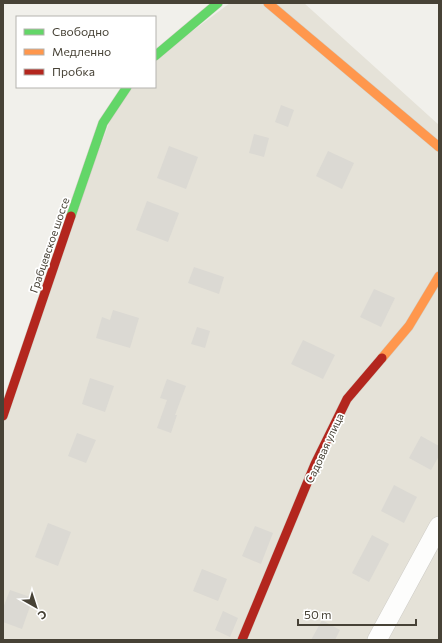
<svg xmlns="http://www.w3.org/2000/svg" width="442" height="643" viewBox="0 0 442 643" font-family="Commissioner,sans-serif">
<rect width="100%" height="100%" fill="#f1f0eb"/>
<!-- residential -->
<path fill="#e5e2d8" d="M230 3H304L439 125V640H3V400L123 87H155V59Z"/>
<!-- building -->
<g fill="#dbd9d3">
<path d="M281 105 294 110 288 127 275 122Z"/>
<path d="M254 134 269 138 264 157 249 153Z"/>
<path d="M169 146 198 157 186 189 157 178Z"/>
<path d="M328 151 354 163 342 189 316 176Z"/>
<path d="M147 201 179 213 168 242 136 230Z"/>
<path d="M194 267 224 277 219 294 188 283Z"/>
<path d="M374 289 395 298 381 327 360 317Z"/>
<path d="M113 310 139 318 130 348 96 338 102 317 110 320Z"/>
<path d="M197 327 210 331 205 348 191 344Z"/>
<path d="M303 340 335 355 323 379 291 364Z"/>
<path d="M90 378 114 386 105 412 82 404Z"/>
<path d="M167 379 186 386 175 415H177L171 433 157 428 167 400 160 398Z"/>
<path d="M77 433 96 440 86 463 68 456Z"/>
<path d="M421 436 439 446V456L431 470 409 458Z"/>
<path d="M394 485 417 497 404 523 381 511Z"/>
<path d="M48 523 71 532 58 566 35 557Z"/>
<path d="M255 526 273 533 261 564 242 556Z"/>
<path d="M372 535 389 544 369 582 352 573Z"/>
<path d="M202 569 227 579 218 601 193 591Z"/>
<path d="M10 590 33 598 22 629 3 622V608Z"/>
<path d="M223 611 238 618 230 637 215 630Z"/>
<path d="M322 620 340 630 335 640H311Z"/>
</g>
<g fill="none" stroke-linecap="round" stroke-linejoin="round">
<!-- street casing -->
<g stroke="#cfcdc8" stroke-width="20">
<path id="street" d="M377 640 439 526"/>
</g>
<!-- fast casing -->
<g stroke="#d0cdc2" stroke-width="10">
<g id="fast">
<path d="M155 56 218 3"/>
<path d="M71 216 103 123 127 87"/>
</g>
</g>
<!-- slow casing -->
<g stroke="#d0cdc2" stroke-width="10">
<g id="slow">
<path d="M268 3 439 147"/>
<path d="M382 358 409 326 439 276"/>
</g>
</g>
<!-- jam casing -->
<g stroke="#d0cdc2" stroke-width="10">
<g id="jam">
<path d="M3 416 71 216"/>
<path d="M242 640 315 464 347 399 382 358"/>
</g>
</g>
<!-- street -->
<use href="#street" stroke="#fdfdfc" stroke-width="19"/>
<!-- fast -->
<use href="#fast" stroke="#63d668" stroke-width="9"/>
<!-- slow -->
<use href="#slow" stroke="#ff974d" stroke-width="9"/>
<!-- jam -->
<use href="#jam" stroke="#b3261e" stroke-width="9"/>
</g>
<g text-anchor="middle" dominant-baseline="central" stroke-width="3.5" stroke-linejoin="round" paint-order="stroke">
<!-- street labels -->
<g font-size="11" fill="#474236" stroke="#fff">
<text transform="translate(49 245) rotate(-71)">Грабцевское шоссе</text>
<text transform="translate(324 448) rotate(-65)">Садовая улица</text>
</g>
</g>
<!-- border -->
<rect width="442" height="643" fill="none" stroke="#474236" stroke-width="8"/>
<!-- legend -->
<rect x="16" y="16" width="140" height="72" fill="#ffffff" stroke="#b5b3af"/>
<rect x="24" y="29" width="20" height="6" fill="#63d668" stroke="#b5b3af"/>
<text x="52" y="36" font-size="12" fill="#474236">Свободно</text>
<rect x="24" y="49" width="20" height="6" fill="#ff974d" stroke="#b5b3af"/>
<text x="52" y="56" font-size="12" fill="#474236">Медленно</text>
<rect x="24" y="69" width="20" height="6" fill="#b3261e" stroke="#b5b3af"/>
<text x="52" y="76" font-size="12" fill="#474236">Пробка</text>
<!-- north arrow -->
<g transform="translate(36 607) rotate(141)" stroke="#ffffff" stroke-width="3" paint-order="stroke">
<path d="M0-3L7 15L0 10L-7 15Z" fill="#474236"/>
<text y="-6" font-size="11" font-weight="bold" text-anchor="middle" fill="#474236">С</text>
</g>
<!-- scale -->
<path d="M298 619v6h118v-6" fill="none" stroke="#474236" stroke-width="2"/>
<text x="304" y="619" font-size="12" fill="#474236" stroke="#ffffff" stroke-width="3" paint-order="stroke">50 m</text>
</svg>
